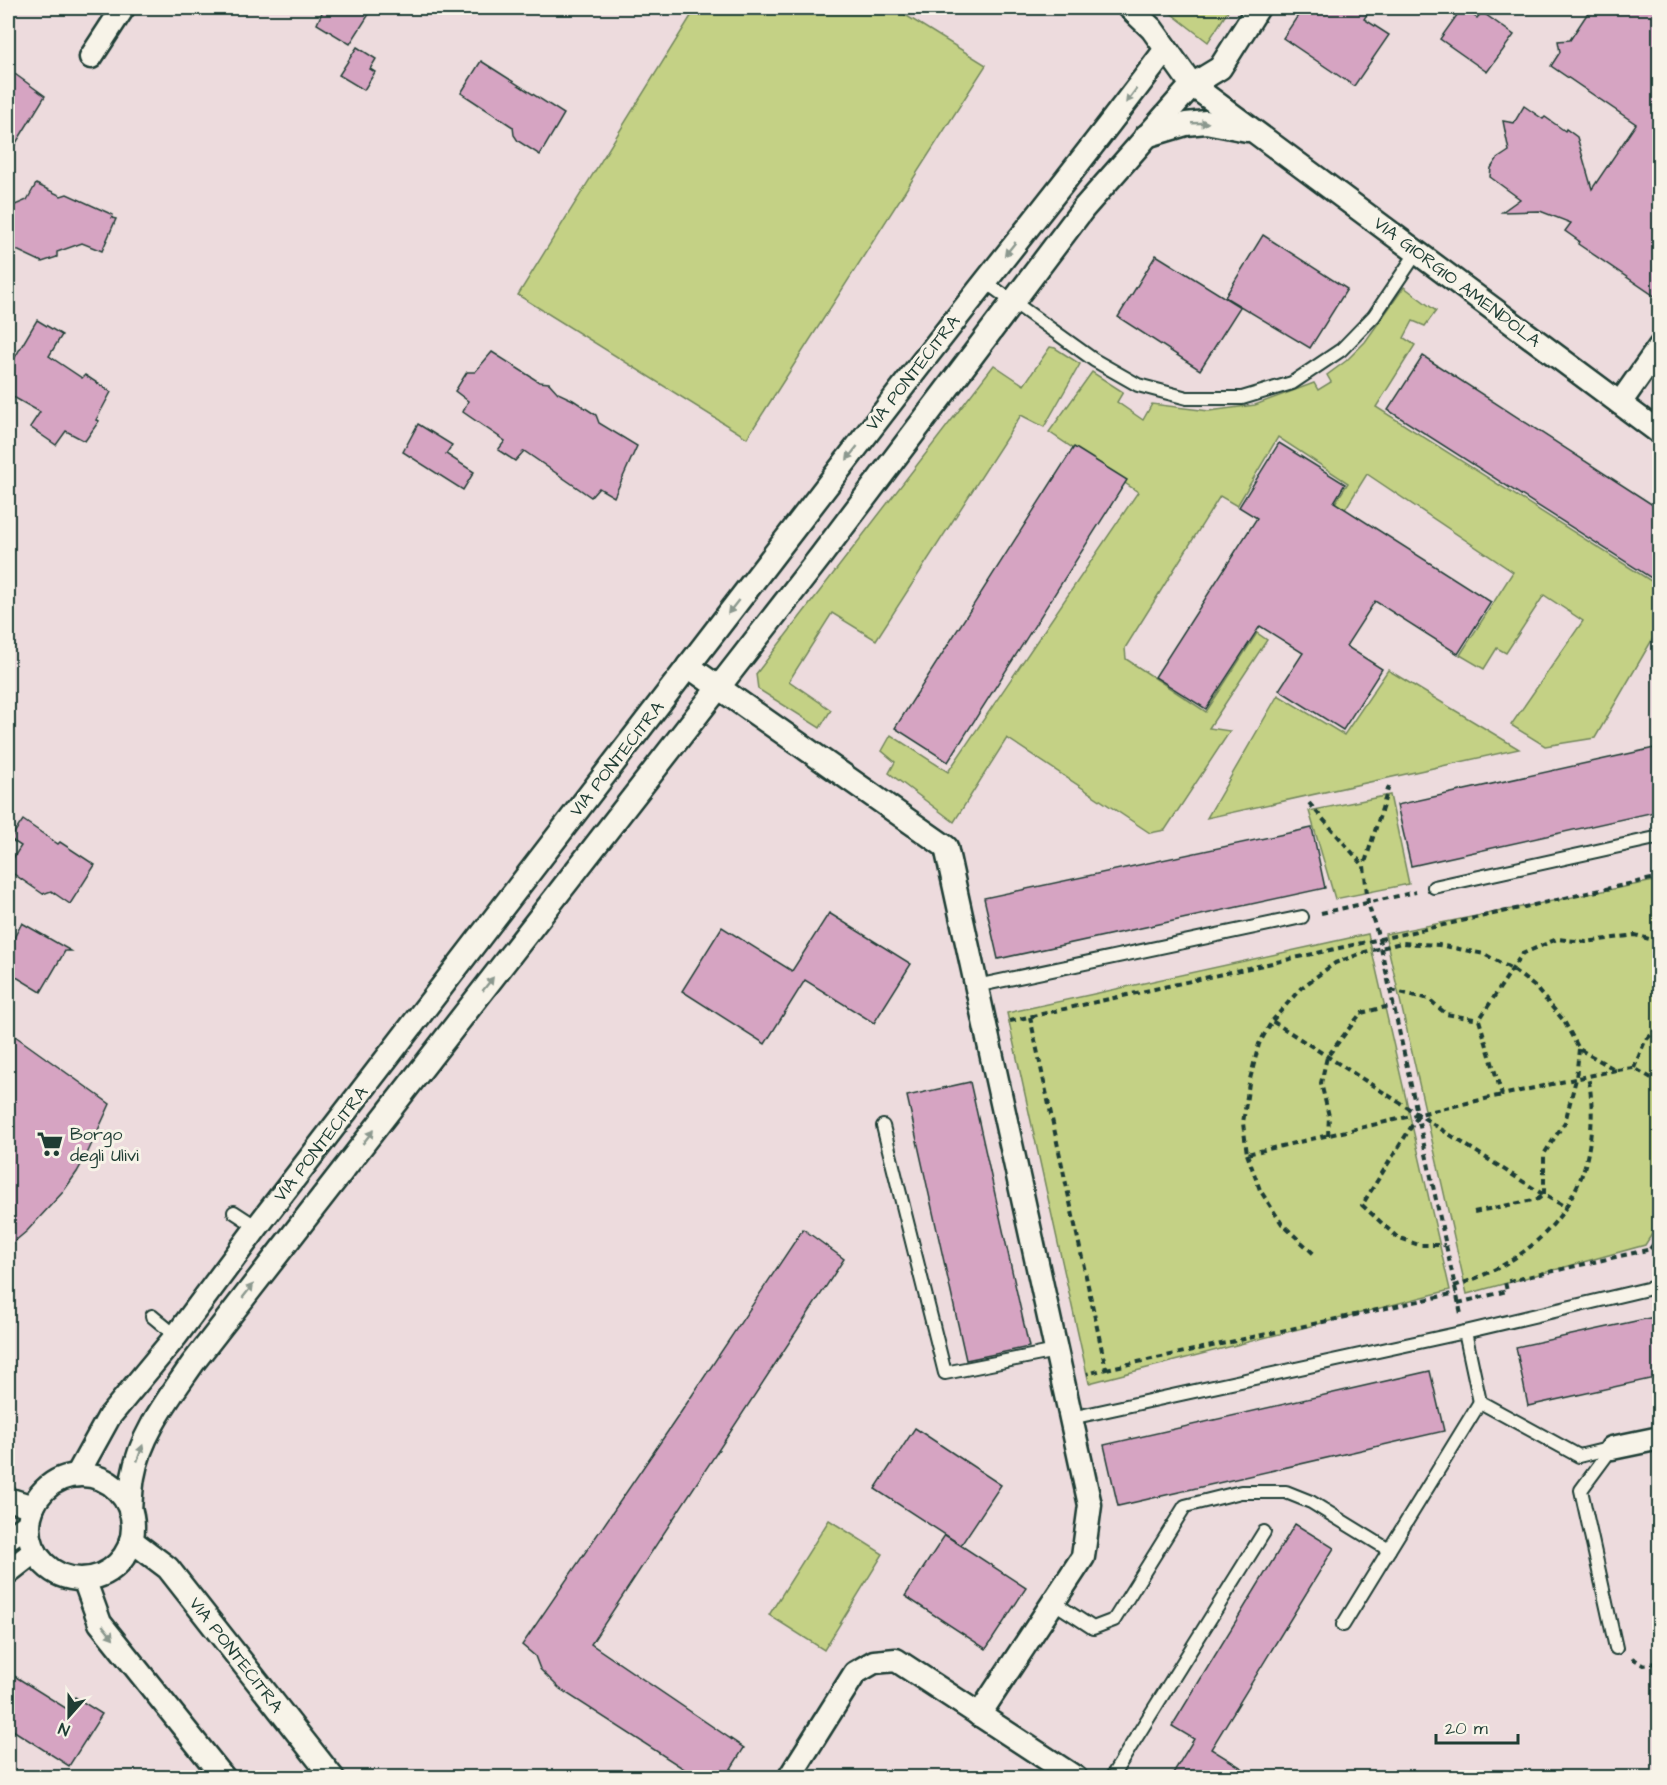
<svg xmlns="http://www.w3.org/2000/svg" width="1667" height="1785" viewBox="0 0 1667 1785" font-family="'Architects Daughter',sans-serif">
<rect width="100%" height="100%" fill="#eddbdd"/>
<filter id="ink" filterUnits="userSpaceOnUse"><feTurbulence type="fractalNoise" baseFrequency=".0167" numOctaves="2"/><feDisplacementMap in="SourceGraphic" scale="12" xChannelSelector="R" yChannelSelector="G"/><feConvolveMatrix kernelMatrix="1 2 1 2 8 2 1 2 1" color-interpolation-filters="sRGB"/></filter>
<g filter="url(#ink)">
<!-- green -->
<g fill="#c4d185" stroke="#72875c" stroke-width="1.5">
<path d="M696 8H894L986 65 747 438 518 295Z"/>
<path d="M1164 8H1230L1208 42Z"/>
<path d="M1404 287 1436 311 1425 326 1413 321 1404 338 1415 345 1376 407 1659 586V628L1595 738 1545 746 1511 725 1583 621 1544 595 1506 653 1497 648 1484 669 1460 655 1513 572 1367 474 1334 527 1324 520 1348 483 1278 437 1237 506 1220 496 1125 648 1126 659 1206 712 1257 633 1267 640 1209 728 1230 731 1165 830 1150 833 1007 738 954 822 889 773 895 762 882 751 891 735 948 772 1138 492 1049 432 1092 372 1123 392 1117 402 1143 420 1152 404 1209 411 1255 405 1314 383 1318 390 1331 382 1327 375 1346 361 1365 342Z"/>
<path d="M1050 347 1055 348 1080 364 1044 427 1021 415 876 640 832 613 789 681 831 710 820 728 758 689 756 674 994 365 1024 385Z"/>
<path d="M1388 670 1519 749 1207 818 1278 695 1344 735Z"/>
<path d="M1390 795 1409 884 1335 899 1309 811Z"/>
<path d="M1659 880V1223L1645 1245 1467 1294 1385 934Z"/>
<path d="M1368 934 1450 1290 1089 1383 1007 1013Z"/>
<path d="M829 1520 883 1554 824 1650 769 1615Z"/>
</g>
<!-- building -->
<g fill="#d6a4c2" stroke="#1f3d34" stroke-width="1.5">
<path d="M324 8H373L350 44 317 24Z"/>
<path d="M1303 8H1371L1364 19 1389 35 1354 86 1283 38Z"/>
<path d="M1462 8 1477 18 1482 12 1514 35 1487 72 1440 39Z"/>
<path d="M1591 8H1659V299L1578 244 1579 241 1565 231 1571 223 1540 211 1502 212 1520 199 1490 177 1491 168 1497 159 1509 151 1503 121 1514 123 1524 106 1543 119 1545 117 1565 131 1566 129 1577 137 1592 189 1636 124 1551 66 1560 52 1558 41 1570 40Z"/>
<path d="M357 47 376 59 370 69 375 72 364 90 339 75Z"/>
<path d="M481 61 564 114 540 155 518 141 514 135 513 127 461 93Z"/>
<path d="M8 69 45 96 8 156Z"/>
<path d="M36 184 61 196 67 194 113 215 112 218 116 219 102 251 82 243 57 252V257L42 262 8 246V208L27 200Z"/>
<path d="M1263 235 1347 289 1310 348 1225 297Z"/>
<path d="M1156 255 1240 307 1200 370 1118 317Z"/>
<path d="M37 320 62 335 49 356 82 378 85 375 111 392 96 420 99 421 85 441 66 431 56 445 30 427 40 412 8 394V369Z"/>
<path d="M492 352 539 382 549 383 558 393 573 400 596 415 599 423 637 446 614 497 599 488 591 497 524 451 515 461 498 450 505 441 463 412 468 401 455 391 467 372H475Z"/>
<path d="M1423 356 1659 509V583L1388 410Z"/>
<path d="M418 424 452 445 446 454 474 472 463 490 403 452Z"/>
<path d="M1279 443 1345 484 1334 502 1491 602 1458 654 1375 601 1346 646 1382 669 1343 730 1279 690 1303 653 1260 626 1206 709 1155 677 1257 518 1239 507Z"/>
<path d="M1074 447 1127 480 948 762 895 728Z"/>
<path d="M1659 747V811L1411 866 1397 805Z"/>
<path d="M23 820 58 844 60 842 95 865 70 904 51 891 43 894 8 870V866L21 846 10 839Z"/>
<path d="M1312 828 1325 888 998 959 984 898Z"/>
<path d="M829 913 911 964 874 1023 805 980 765 1044 682 991 722 927 792 971Z"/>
<path d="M22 923 71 951H65L41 992 8 972V949Z"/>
<path d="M8 1031 110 1104 87 1154 77 1172 63 1192 27 1231 8 1247Z"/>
<path d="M970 1082 1029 1347 966 1360 907 1096Z"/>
<path d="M803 1229 844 1259 591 1644 744 1748 725 1778H698L560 1689 540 1669 535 1656 522 1645 679 1415Z"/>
<path d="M1659 1316V1377L1528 1406 1516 1347Z"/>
<path d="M1430 1371 1444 1431 1118 1506 1104 1445Z"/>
<path d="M915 1428 1001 1485 961 1545 875 1489Z"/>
<path d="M1295 1524 1334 1548 1211 1749 1258 1778H1170L1194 1739 1172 1726Z"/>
<path d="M945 1535 1026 1588 986 1649 905 1596Z"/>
<path d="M8 1672 67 1709 75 1697 102 1714 69 1766 8 1727Z"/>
</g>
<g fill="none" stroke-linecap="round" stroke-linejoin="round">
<!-- lane casing -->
<g stroke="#1f3d34" stroke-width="16">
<g id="lane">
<path d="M984 281 1094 360 1138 385 1187 398H1242L1292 383 1341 350 1374 316 1417 252"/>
<path d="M1434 887 1660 837"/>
<path d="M976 986 1302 917"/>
<path d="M883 1126 945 1373 1056 1351"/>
<path d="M234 1212 257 1227"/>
<path d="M152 1316 176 1336"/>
<path d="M1465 1332 1480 1402 1579 1456 1612 1448"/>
<path d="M1071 1418 1465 1332 1660 1286"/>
<path d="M1612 1448 1581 1490 1616 1648"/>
<path d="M1053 1602 1093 1628 1114 1620 1185 1506 1241 1492H1286L1311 1502 1389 1550"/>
<path d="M1343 1625 1480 1402"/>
<path d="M1111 1778 1264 1532"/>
</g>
</g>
<!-- street casing -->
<g stroke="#1f3d34" stroke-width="27">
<g id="street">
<path d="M1130 8 1152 29 1192 85 1660 433"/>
<path d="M91 57 123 8"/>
<path d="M1146 136 1186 124 1206 122 1247 130"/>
<path d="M1620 403 1660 346"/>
<path d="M688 666 946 847 1090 1505 1083 1557 979 1715"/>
<path d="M1612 1448 1660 1438"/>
<path d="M77 1475 109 1417 176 1336 257 1227C474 945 691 662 909 379 994 269 1083 161 1166 49"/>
<circle cx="81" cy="1527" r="52"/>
<path d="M8 1499 33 1507"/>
<path d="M130 1510C131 1499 131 1488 133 1477 140 1435 169 1398 193 1363L820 557 1083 209 1192 85 1220 68 1258 8"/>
<path d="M8 1538 29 1524"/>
<path d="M131 1540 168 1568 333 1778"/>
<path d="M8 1572 35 1551"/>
<path d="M84 1579 100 1623 224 1778"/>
<path d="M789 1778 855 1673 874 1662 896 1660 1076 1778"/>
</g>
</g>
<!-- path -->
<g stroke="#1f3d34" stroke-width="4" stroke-dasharray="6 4.5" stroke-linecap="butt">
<path d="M1389 786 1364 866 1368 903 1379 939 1461 1314"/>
<path d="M1309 803 1363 865"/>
<path d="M1321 913 1416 892"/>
<path d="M1391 990 1429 999 1446 1014 1479 1020"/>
<path d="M1030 1017 1106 1369 1087 1374"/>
<path d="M1010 1021 1660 877"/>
<path d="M1272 1021 1301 988 1335 963 1365 952 1401 943 1439 945 1484 954 1512 969 1534 986 1564 1021 1579 1049 1616 1070 1634 1068 1660 1083"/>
<path d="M1579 1049 1576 1079 1565 1122 1544 1154V1195L1566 1207C1570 1199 1575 1191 1579 1182 1592 1153 1595 1108 1588 1077"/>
<path d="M1634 1068 1645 1041 1660 1026"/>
<path d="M1616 1070 1502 1095 1479 1020 1522 954 1557 939 1586 942 1635 935 1660 942"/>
<path d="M1418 1116 1362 1205 1397 1237 1419 1245H1445"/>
<path d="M1328 1136 1329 1116 1321 1083 1327 1057 1361 1013 1394 1005"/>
<path d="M1247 1154 1260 1190 1282 1224 1314 1254"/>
<path d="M1474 1212 1538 1199 1544 1195 1272 1021 1259 1044 1249 1083 1243 1123 1247 1154 1502 1095"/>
<path d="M1650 1249 1660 1235"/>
<path d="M1454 1286C1499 1272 1540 1247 1566 1207"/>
<path d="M1458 1303 1507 1291 1505 1282 1660 1247"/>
<path d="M1106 1369 1456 1293"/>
<path d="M1632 1658 1644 1665 1660 1662"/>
</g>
<!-- lane -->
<use href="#lane" stroke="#f7f3e8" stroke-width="12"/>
<!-- street -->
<use href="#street" stroke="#f7f3e8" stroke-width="22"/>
</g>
<!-- one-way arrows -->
<defs><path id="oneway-solid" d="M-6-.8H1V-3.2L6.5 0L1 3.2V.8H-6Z" transform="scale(1.5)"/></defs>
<g fill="#8b988e">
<use href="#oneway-solid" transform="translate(1131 96) rotate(127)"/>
<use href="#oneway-solid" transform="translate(1200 123) rotate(-2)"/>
<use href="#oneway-solid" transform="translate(1010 249) rotate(129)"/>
<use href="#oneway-solid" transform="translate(852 453) rotate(128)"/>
<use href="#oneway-solid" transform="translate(733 607) rotate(128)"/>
<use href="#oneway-solid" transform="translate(488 984) rotate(-52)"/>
<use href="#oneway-solid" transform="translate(368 1137) rotate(-52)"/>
<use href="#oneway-solid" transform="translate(248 1291) rotate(-52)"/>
<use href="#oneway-solid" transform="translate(140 1453) rotate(-71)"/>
<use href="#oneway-solid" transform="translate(108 1632) rotate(51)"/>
</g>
</g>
<!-- icons -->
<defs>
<g id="supermarket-bare" transform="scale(2.07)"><path d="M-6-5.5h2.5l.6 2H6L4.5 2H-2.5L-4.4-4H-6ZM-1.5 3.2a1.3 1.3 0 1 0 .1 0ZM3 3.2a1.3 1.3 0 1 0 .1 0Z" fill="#1f3d34" stroke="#f7f3e8" stroke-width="2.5" paint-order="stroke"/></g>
</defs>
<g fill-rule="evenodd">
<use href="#supermarket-bare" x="50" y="1144"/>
</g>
<g text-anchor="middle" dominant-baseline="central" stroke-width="6" stroke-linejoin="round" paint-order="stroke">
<!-- street labels -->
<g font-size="18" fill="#1f3d34" stroke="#f7f3e8">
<text transform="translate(1457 282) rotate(37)">VIA GIORGIO AMENDOLA</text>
<text transform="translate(913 373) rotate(-52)">VIA PONTECITRA</text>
<text transform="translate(617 759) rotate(-52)">VIA PONTECITRA</text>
<text transform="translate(321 1144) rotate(-52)">VIA PONTECITRA</text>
<text transform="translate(236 1655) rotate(52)">VIA PONTECITRA</text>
</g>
<!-- poi labels -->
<g font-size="18" fill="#1f3d34" stroke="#f7f3e8" text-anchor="start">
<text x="70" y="1134">Borgo<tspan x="70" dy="21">degli Ulivi</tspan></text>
</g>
</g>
<!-- margin -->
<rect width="1667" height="1785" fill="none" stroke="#f7f3e8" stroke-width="30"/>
<rect x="15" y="15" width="1637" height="1755" fill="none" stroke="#1f3d34" stroke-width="2" filter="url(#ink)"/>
<!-- north arrow -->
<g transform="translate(69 1716) rotate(201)" stroke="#f7f3e8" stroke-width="4.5" paint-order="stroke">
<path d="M0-4.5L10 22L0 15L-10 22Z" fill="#1f3d34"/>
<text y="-9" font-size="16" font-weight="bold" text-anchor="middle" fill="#1f3d34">N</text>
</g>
<!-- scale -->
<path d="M1436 1734v9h82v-9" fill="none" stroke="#1f3d34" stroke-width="3"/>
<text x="1445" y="1734" font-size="18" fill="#1f3d34" stroke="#f7f3e8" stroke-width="4.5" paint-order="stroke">20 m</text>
</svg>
